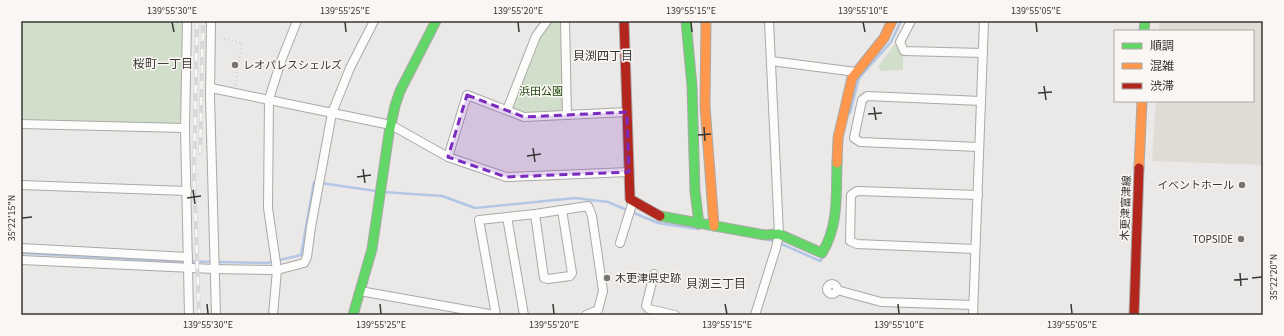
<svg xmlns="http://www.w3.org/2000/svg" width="1284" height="336" viewBox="0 0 1284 336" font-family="'Source Sans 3','Noto Sans JP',sans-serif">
<rect width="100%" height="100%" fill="#ebe9e7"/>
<!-- built -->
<path fill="#e0dbd4" d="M1159 21H1263V165L1152 161 1156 101H1253V31H1159Z"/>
<!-- green -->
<g fill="#d1dfca">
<path d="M21 21H184V125L21 119Z"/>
<path d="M553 21H560L563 107 560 111 526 113 514 109 512 105 541 36Z"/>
<path d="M895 44 903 55V70L881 71 878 67Z"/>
</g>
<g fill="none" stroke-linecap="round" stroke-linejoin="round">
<!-- stream -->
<g stroke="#b4c6e6" stroke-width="2.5">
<path d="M850 113 859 78 891 42 901 21"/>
<path d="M383 192 442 196 475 208 575 198 608 202 658 223 698 229"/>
<path d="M768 240 775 241 820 261 823 257"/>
<path d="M21 253 170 261 267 263 301 255 314 182 376 191"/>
</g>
<!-- street casing -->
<g stroke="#aaa9a7" stroke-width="10">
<g id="street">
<path d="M187 21 185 128 189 315"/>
<path d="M211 21 210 97 216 315"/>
<path d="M565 21 567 115"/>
<path d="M911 21 900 42 904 51 983 53"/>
<path d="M771 61 856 72"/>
<path d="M211 88 391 125 448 157 506 177 629 172"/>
<path d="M507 110 536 36 547 21"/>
<path d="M21 124 185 128"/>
<path d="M979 147 860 142 854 138 862 100 867 96 981 101"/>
<path d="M448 157 467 95 524 117 627 112"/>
<path d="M21 185 187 191"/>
<path d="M535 214 544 278 548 279 570 276 572 273 562 210"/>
<path d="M507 217 524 315"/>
<path d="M620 243 633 201"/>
<path d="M21 248 188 257"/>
<path d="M975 249 857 244 850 241 851 195 857 191 978 195"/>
<path d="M21 260 214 269 277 270 304 263 307 257 311 227 332 113 350 68 374 21"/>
<path d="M654 274 646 306 649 309 675 315"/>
<circle cx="832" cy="289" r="5"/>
<path d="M837 290 881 302 973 305"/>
<path d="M360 291 495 315"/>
<path d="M273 315 277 270 268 208 269 99 281 61 297 21"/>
<path d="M496 315 479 220 535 214 588 206 592 216 603 291 598 310 586 315"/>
<path d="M755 315 776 248 779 234 769 21"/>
<path d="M973 315 984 21"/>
</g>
</g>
<!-- fast casing -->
<g stroke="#aaa9a7" stroke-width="11">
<g id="fast">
<path d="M686 21 692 86 695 191 699 224"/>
<path d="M1144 31 1145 21"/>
<path d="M660 216 765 235 779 234 822 253C839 226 836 193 837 163"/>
<path d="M353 315 372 249 389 133 395 106 400 91 436 21"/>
</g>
</g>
<!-- slow casing -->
<g stroke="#aaa9a7" stroke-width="11">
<g id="slow">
<path d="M706 21 705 106 714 226"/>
<path d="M837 163 838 138 852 78 884 38 892 21"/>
<path d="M1139 168 1142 101"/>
</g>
</g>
<!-- jam casing -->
<g stroke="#aaa9a7" stroke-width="11">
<g id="jam">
<path d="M624 21 630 199 660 216"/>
<path d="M1134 315 1139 168"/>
</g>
</g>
<!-- path -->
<path stroke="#cac9c9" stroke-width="1.5" stroke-dasharray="1 3" stroke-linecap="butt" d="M224 39 242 43 235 85"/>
<!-- street -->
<use href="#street" stroke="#fcfcfb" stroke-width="8"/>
<!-- fast -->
<use href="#fast" stroke="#63d668" stroke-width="9"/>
<!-- slow -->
<use href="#slow" stroke="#ff974d" stroke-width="9"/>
<!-- jam -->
<use href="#jam" stroke="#b3261e" stroke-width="9"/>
<!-- rail casing -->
<g stroke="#d8d8d8" stroke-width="4">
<g id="rail">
<path d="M197 21 194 173 199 315"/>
<path d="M200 153 203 21"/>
</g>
</g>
<!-- rail -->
<use href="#rail" stroke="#f9f6f3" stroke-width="2.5" stroke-dasharray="8" stroke-linecap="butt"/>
</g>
<!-- marked area -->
<path fill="#7b2cbf" fill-opacity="0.2" stroke="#7b2cbf" stroke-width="3" stroke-dasharray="8 5" stroke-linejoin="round" d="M467 95 524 117 627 112 629 172 506 177 448 157Z"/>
<!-- ticks -->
<path fill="none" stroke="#383735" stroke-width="1.5" d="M172 22 174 32M345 22 346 32M518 22 519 32M691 22 692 32M863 22 865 32M1036 22 1037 32M1044 86 1046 100M1038 93 1052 92M874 107 876 120M868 114 882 113M704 127 705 141M698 135 711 134M533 148 535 162M527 156 541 154M363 169 365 183M357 177 371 175M193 190 195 204M187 198 201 196M22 218 32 217M1240 273 1241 286M1252 278 1262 277M1234 280 1248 279M207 304 208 314M380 304 381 314M553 304 554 314M725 304 727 314M898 304 899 314M1071 304 1072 314"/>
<!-- markers -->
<g fill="#777573" stroke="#f9f6f3" stroke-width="1.5">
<circle cx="235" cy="65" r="4"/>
<circle cx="1242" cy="185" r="4"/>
<circle cx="1241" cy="239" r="4"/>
<circle cx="607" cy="278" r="4"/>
</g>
<g text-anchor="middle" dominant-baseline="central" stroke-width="3" stroke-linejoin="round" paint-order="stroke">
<!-- poi labels -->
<g font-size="11" fill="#383735" stroke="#f9f6f3" text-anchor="start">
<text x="243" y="65">レオパレスシェルズ</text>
<text x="1234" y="185" text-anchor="end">イベントホール</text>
<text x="1233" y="239" text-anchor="end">TOPSIDE</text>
<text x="615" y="278">木更津県史跡</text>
</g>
<!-- park labels -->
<g font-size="11" fill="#1d4809" stroke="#f9f6f3">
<text x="541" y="91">浜田公園</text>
</g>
<!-- street labels -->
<g font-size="11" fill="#383735" stroke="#f9f6f3">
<text transform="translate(1126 208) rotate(-88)">木更津富津線</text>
</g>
<!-- neighbourhood labels -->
<g font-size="12" fill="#3b3936" stroke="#f9f6f3">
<text x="603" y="56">貝渕四丁目</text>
<text x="163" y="64">桜町一丁目</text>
<text x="716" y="284">貝渕三丁目</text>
</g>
</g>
<!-- border -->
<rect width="1284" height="336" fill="none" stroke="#f9f6f3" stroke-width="44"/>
<!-- legend -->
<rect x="1114" y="30" width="140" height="72" fill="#f9f6f3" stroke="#acaaa7"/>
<rect x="1122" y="43" width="20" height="6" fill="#63d668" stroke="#acaaa7"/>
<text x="1150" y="50" font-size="12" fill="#383735">順調</text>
<rect x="1122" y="63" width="20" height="6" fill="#ff974d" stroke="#acaaa7"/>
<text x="1150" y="70" font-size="12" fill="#383735">混雑</text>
<rect x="1122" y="83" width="20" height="6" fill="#b3261e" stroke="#acaaa7"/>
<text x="1150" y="90" font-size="12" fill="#383735">渋滞</text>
<rect x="22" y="22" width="1240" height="292" fill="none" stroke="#383735" stroke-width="1.5"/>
<g font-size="10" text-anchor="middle" fill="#383735">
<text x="172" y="14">139°55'30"E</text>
<text x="345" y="14">139°55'25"E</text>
<text x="518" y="14">139°55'20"E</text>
<text x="691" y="14">139°55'15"E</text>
<text x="863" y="14">139°55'10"E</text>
<text x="1036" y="14">139°55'05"E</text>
<text transform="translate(11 218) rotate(-90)" y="4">35°22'15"N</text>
<text transform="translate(1273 277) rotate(-90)" y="4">35°22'20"N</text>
<text x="208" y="328">139°55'30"E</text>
<text x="381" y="328">139°55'25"E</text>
<text x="554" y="328">139°55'20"E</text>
<text x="727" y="328">139°55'15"E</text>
<text x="899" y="328">139°55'10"E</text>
<text x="1072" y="328">139°55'05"E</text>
</g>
</svg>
